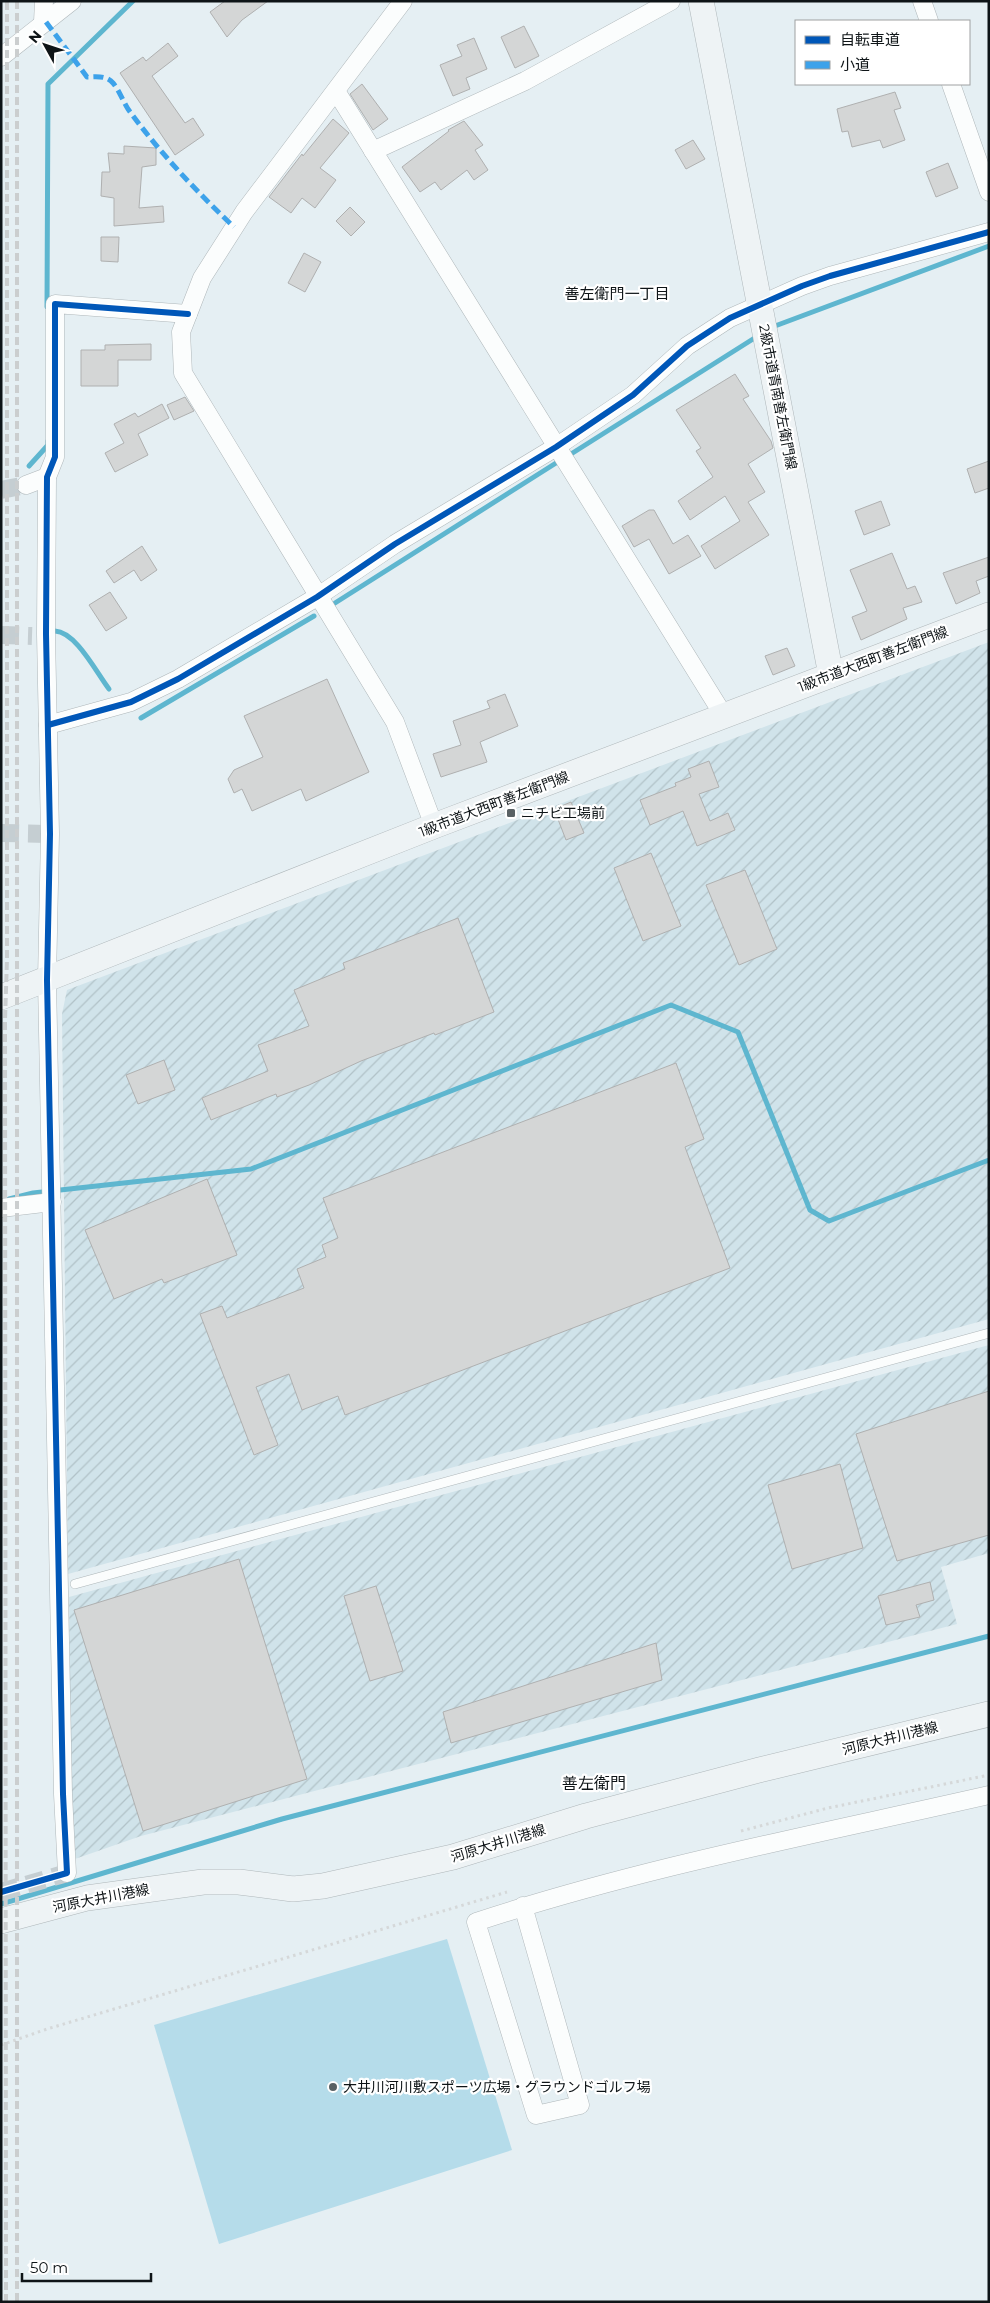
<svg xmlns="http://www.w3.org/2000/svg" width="990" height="2303" viewBox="0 0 990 2303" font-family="Montserrat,'Noto Sans JP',sans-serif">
<defs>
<pattern id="industrial-furrows" width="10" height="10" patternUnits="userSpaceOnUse" patternTransform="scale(1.25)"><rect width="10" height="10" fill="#d0e3ea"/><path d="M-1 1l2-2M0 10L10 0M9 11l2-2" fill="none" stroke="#b1c2c8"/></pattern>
</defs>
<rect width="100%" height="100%" fill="#e5eff3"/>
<!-- industrial -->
<g fill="url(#industrial-furrows)">
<path d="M989 642V1319L68 1574 62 1014 67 990Z"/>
<path d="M989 1345V1553L941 1567 957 1624 141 1836 72 1860 69 1597Z"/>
</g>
<!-- grass -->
<path fill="#b5dcea" d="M447 1939 512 2150 219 2244 154 2025Z"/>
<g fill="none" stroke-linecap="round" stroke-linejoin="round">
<!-- stream -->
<g stroke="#5eb6cf" stroke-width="5">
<path d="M47 307 48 84 133 1"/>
<path d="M775 326 989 246"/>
<path d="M571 454 753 339"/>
<path d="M29 466 48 445V441"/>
<path d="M335 603 556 463"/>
<path d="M55 631C76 632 96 672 109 689"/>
<path d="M141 718 314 616"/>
<path d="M9 1199 33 1193 251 1169 671 1005 738 1032 810 1210 829 1221 989 1160"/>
<path d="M1 1904 282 1819 989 1636"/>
</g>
</g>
<!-- building -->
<g fill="#d4d6d6" stroke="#afb0b0">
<path d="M225 1H268L242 20 227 37 210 12Z"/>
<path d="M524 26 539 56 515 68 501 37Z"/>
<path d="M474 38 487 69 466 78 470 89 453 96 440 65 462 56 457 45Z"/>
<path d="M168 43 178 56 152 76 185 123 193 118 204 135 175 155 120 73 143 57 146 61Z"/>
<path d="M362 84 388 119 373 130 350 94Z"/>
<path d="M895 92 901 108 894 110 905 140 883 148 880 140 852 147 848 131 842 132 837 109Z"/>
<path d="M333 119 349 133 320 168 336 180 315 208 302 198 291 213 269 197 302 154 303 156Z"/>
<path d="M464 121 483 145 475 150 488 170 474 180 467 170 441 190 435 182 420 192 402 167 449 131 448 130Z"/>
<path d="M693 140 705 159 686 169 675 150Z"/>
<path d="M124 146 156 148V165L142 167 139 208 163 206 164 222 114 226V198L101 196 102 172H110L108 153 124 154Z"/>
<path d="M948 163 958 188 936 197 926 172Z"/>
<path d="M350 207 365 222 351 236 336 221Z"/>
<path d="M101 237H119L118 262 101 261Z"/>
<path d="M304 253 321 262 305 292 288 283Z"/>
<path d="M151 344V360H118V386H81V350H105V345Z"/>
<path d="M735 374 749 396 743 399 771 441 773 448 748 464 765 492 748 502 769 535 715 569 701 546 740 521 725 496 690 520 678 501 713 477 696 451 701 448 676 410Z"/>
<path d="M185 397 194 411 174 420 167 405Z"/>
<path d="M162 404 169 418 138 434 148 455 115 472 105 453 124 443 114 424 135 413 138 417Z"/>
<path d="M989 461V488L975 493 967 469Z"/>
<path d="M881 501 890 525 864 535 855 511Z"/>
<path d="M649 510H654L673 544 688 535 701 556 669 574 649 539 634 547 622 526Z"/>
<path d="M142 546 157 570 141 581 134 570 114 583 106 571Z"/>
<path d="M892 553 907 589 915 586 922 602 903 608 907 619 861 640 852 617 867 611 850 570Z"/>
<path d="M989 557V576L976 581 980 593 956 604 943 573Z"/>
<path d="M110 592 127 618 106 631 89 605Z"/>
<path d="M787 648 795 666 773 675 765 656Z"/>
<path d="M327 679 369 772 306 801 301 789 252 811 242 789 234 793 228 779 234 770 263 757 244 716Z"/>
<path d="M505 694 518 726 480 742 487 762 441 777 433 754 461 745 453 721 490 708 487 701Z"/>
<path d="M709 761 719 787 699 794 710 821 728 813 735 830 697 846 683 811 650 825 640 800 676 786 675 783 691 777 688 769Z"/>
<path d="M571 802 584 833 566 840 554 809Z"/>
<path d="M651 853 681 926 643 941 614 868Z"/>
<path d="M745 870 777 949 739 965 706 885Z"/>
<path d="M458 918 494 1012 435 1035 434 1033 361 1061 309 1085 277 1097 276 1094 211 1120 202 1098 268 1071 258 1045 309 1026 294 990 345 969 343 963Z"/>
<path d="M164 1060 175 1090 138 1104 126 1075Z"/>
<path d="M676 1063 704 1139 685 1147 730 1268 345 1415 338 1396 302 1410 289 1374 256 1387 278 1445 254 1455 200 1314 222 1306 227 1318 304 1288 297 1269 326 1257 322 1245 338 1238 323 1198Z"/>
<path d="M207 1179 237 1255 164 1283 162 1279 114 1299 85 1230Z"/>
<path d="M989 1391V1535L897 1561 856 1434Z"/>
<path d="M840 1464 863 1548 792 1569 768 1485Z"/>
<path d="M239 1559 307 1779 143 1831 74 1610Z"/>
<path d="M930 1582 934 1600 916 1605 920 1617 886 1625 878 1596Z"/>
<path d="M376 1586 403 1671 370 1681 344 1596Z"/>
<path d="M656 1643 662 1680 451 1743 443 1712Z"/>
</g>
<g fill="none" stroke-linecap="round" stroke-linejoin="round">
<!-- street-tunnel -->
<g stroke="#c5ced2" stroke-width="18" stroke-dasharray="18 9" stroke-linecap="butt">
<path d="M1 490 26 485"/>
<path d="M1 635 32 636"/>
<path d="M1 833 50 834"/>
<path d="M1 1892 67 1873"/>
</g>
<!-- lane casing -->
<g stroke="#afb7ba" stroke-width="10">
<path id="lane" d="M75 1584 989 1333"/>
</g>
<!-- street casing -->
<g stroke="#afb7ba" stroke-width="19">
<g id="street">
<path d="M403 1 244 212 202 278 181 332 183 373 395 722 434 826"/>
<path d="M922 1 929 21"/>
<path d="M43 22 44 1"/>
<path d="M1 57 72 1"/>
<path d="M951 84 989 192"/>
<path d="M336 91 724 716"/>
<path d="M373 151 525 81 671 1"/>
<path d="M26 485 47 477"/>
<path d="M48 725 131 702 178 679 317 597 395 544 556 447 633 395 687 346 730 318 802 286 830 276 989 232"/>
<path d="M1 1208 52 1202"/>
<path d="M67 1873 63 1794 47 980 50 834 46 634 47 477 55 457V304L188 314"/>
<path d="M523 1906 580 2105 536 2115 476 1922C643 1867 818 1834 989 1795"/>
</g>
</g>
<!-- secondary casing -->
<g stroke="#afb7ba" stroke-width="26">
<g id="secondary">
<path d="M701 1 831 675"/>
<path d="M1 997 434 826 989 615"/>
<path d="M1 1921 87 1898 203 1882H239L293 1889 323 1886 453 1857 586 1816 759 1770 989 1714"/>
</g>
</g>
<!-- path -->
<g stroke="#d5d8d9" stroke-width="3" stroke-dasharray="2.5 4" stroke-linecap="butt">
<path d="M741 1831 828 1808 989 1775"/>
<path d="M1 2045 47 2029 507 1892"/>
</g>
<!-- lane -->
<use href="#lane" stroke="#fbfdfd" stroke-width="9"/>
<!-- street -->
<use href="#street" stroke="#fbfdfd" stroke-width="18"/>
<!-- secondary -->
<use href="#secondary" stroke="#eef3f5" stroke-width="25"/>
<!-- rail -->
<g stroke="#cbcecf" stroke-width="4" stroke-dasharray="8 4" stroke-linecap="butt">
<path d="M17 1V2302"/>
<path d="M6 2302 5 1020 7 959V1"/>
</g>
<!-- quiet -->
<path stroke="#3da2ea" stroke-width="5" stroke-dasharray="10 5" stroke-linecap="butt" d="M46 22 87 77C96 77 106 75 113 83 119 90 123 101 128 109 159 152 196 191 234 227"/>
<!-- cycleway casing -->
<g stroke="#fff" stroke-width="9">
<g id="cycleway">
<path d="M48 725 131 702 178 679 317 597 395 544 556 447 633 395 687 346 730 318 802 286 830 276 989 232"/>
<path d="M1 1892 67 1873 63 1794 47 980 50 834 46 634 47 477 55 457V304L188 314"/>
</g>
</g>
<!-- cycleway -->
<use href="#cycleway" stroke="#0057b8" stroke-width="6"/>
</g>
<!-- markers -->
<g fill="#596164" stroke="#fff" stroke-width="2">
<rect x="506" y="808" width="10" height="10" rx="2.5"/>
<circle cx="333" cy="2087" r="5"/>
</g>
<g text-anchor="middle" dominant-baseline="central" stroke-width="4.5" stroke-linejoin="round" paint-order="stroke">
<!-- street labels -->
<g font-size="14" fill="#0e1417" stroke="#fff">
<text transform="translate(778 397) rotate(79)">2級市道青南善左衛門線</text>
<text transform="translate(873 659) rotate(-21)">1級市道大西町善左衛門線</text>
<text transform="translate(494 804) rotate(-21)">1級市道大西町善左衛門線</text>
<text transform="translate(890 1738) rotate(-14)">河原大井川港線</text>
<text transform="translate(498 1843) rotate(-17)">河原大井川港線</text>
<text transform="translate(101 1898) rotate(-11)">河原大井川港線</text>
</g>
<!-- poi labels -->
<g font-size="14" fill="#0e1417" stroke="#fff" text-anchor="start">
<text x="521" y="813">ニチビ工場前</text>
<text x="343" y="2087">大井川河川敷スポーツ広場・グラウンドゴルフ場</text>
</g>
<!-- neighbourhood labels -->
<g font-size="15" fill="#0e1417" stroke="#fff">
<text x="617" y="293">善左衛門一丁目</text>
</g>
<!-- quarter labels -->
<g font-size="16" fill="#0e1417" stroke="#fff">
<text x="594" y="1783">善左衛門</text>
</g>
</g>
<!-- border -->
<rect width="990" height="2303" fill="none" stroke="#0e1417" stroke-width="5"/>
<!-- legend -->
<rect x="795" y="20" width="175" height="65" fill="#ffffff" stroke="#9fa1a2"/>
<rect x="805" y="36" width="25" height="8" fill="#0057b8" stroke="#9fa1a2"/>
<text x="840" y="45" font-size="15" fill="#0e1417">自転車道</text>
<rect x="805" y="61" width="25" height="8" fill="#3da2ea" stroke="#9fa1a2"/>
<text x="840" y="70" font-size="15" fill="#0e1417">小道</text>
<!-- north arrow -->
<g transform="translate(45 45) rotate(310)" stroke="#ffffff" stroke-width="4" paint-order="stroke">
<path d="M0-4L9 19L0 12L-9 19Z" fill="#0e1417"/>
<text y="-8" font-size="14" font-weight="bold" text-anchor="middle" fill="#0e1417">N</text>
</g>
<!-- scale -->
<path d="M22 2273v8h129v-8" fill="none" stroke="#0e1417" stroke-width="2.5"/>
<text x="30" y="2273" font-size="15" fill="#0e1417" stroke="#ffffff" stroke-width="4" paint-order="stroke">50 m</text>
</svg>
